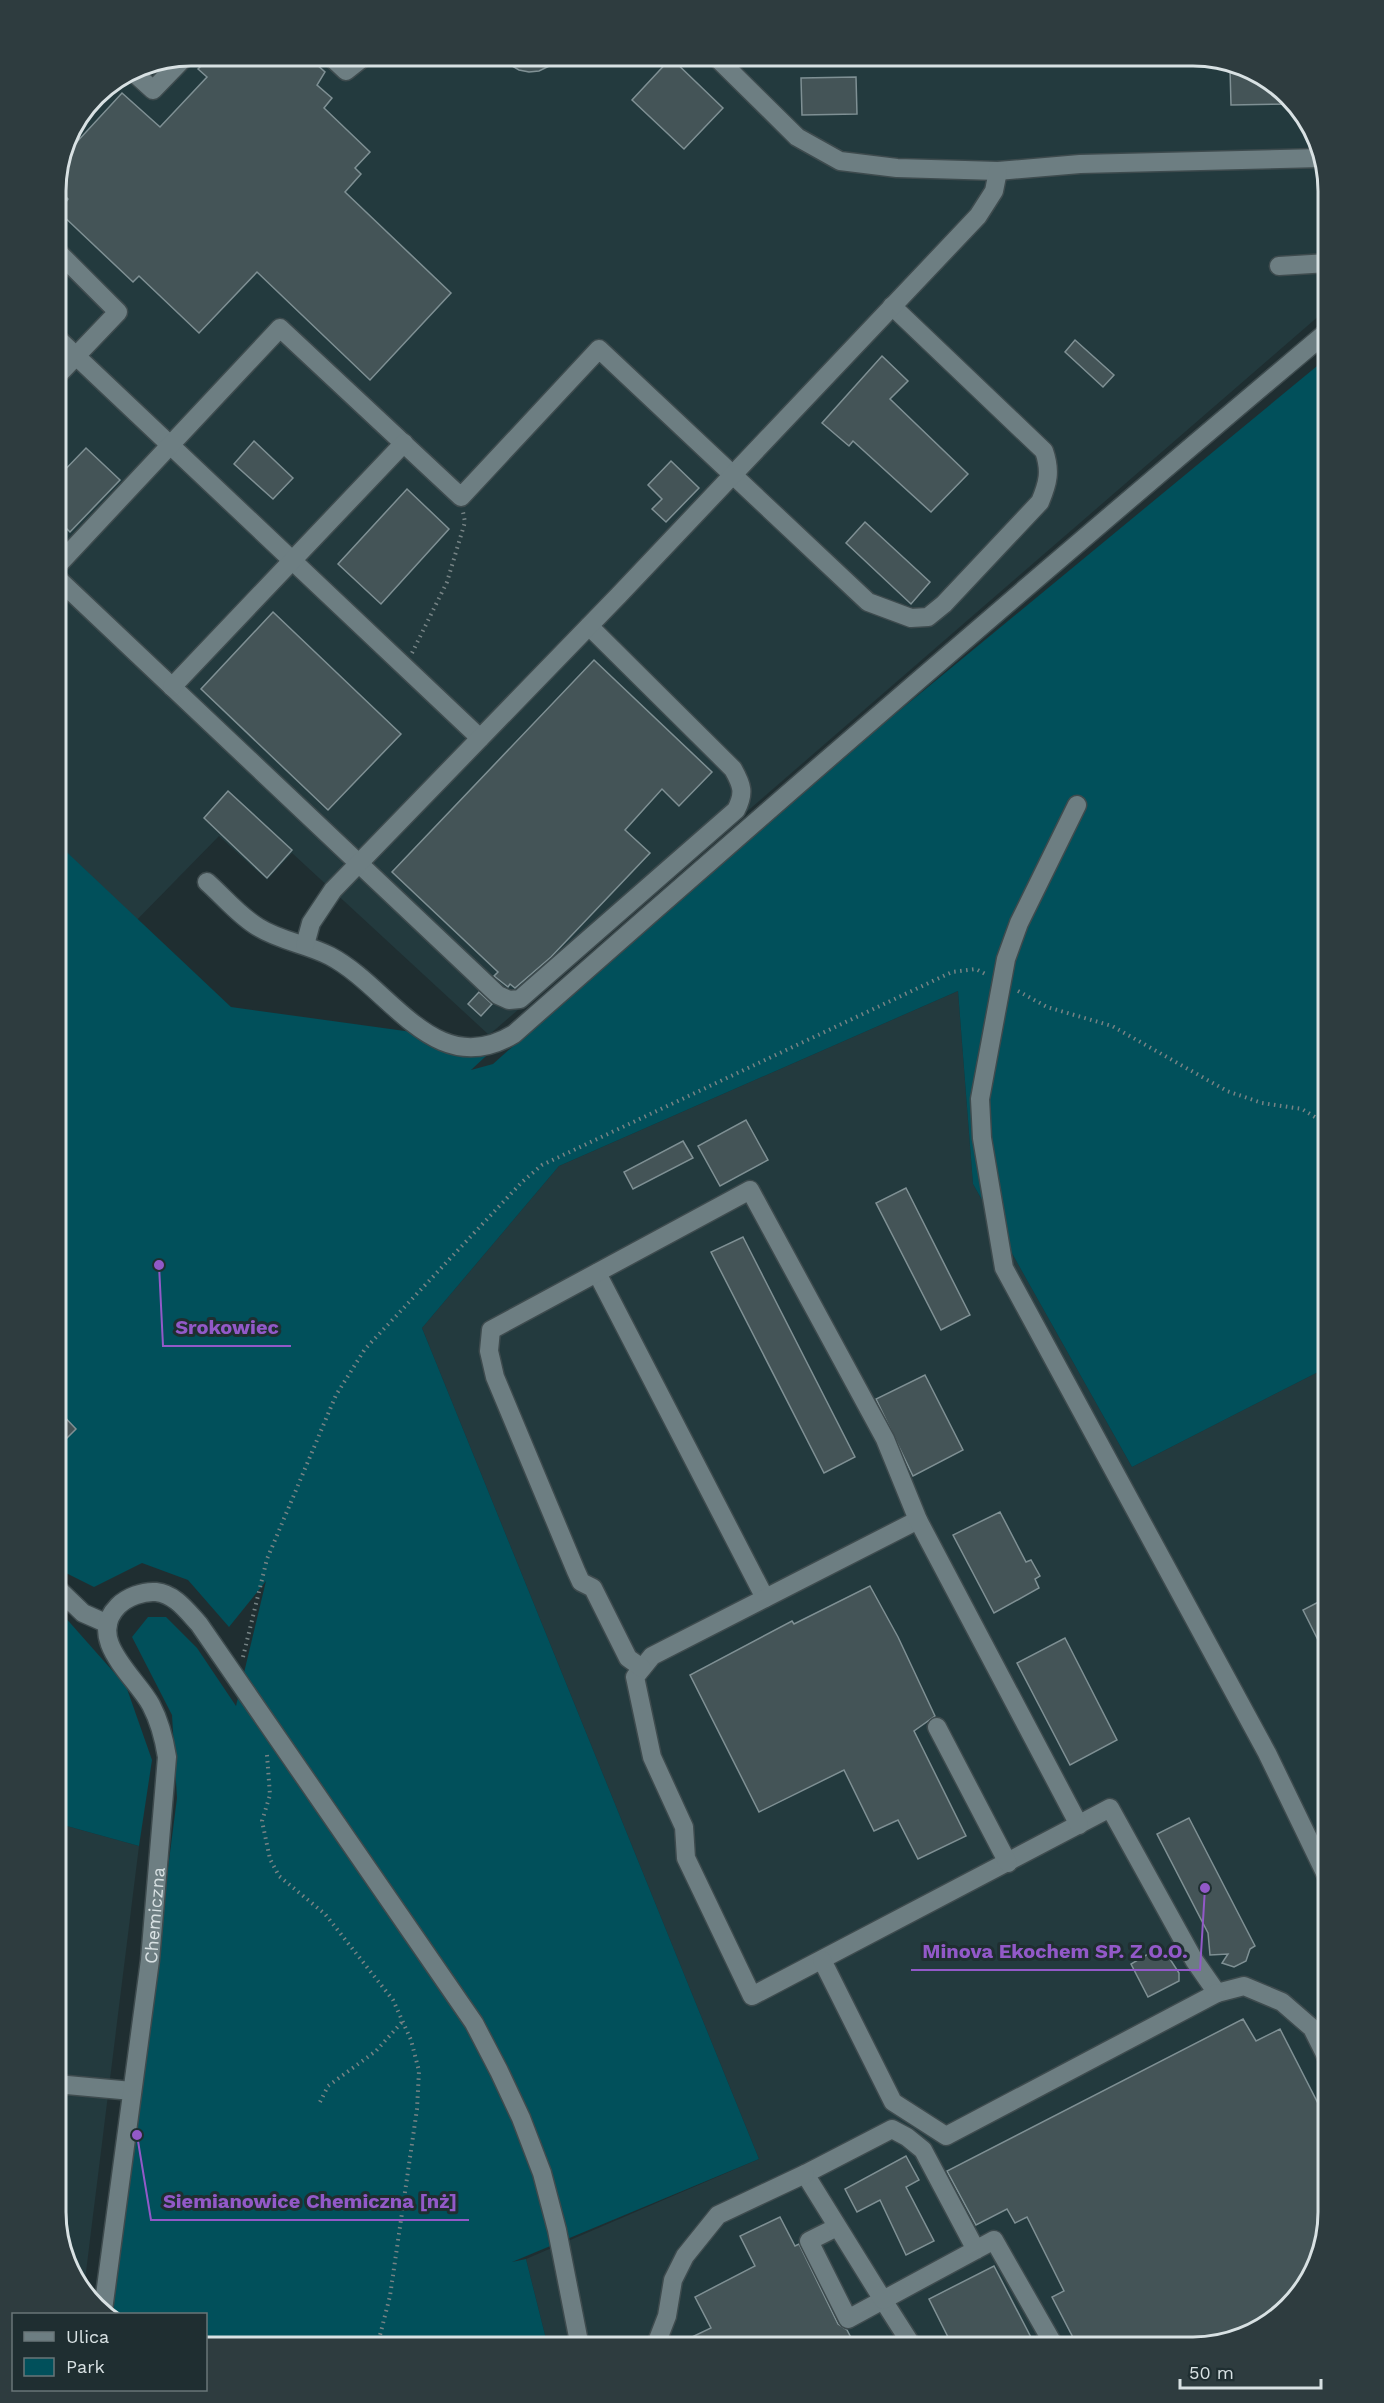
<svg xmlns="http://www.w3.org/2000/svg" width="1384" height="2403" viewBox="0 0 1384 2403" font-family="'Work Sans',sans-serif">
<rect width="100%" height="100%" fill="#1f2e31"/>
<!-- built -->
<g fill="#233a3e">
<path d="M191 56H1202L1268 79 1315 131 1328 191V308L489 1035 292 853 267 880 219 836 127 930 56 862V183L66 139 95 95 140 66Z"/>
<path d="M958 991 973 1184 1132 1467 1328 1367V2212L1306 2287 1193 2347H548L526 2259 759 2159 422 1328 559 1166Z"/>
<path d="M56 1823 139 1846 84 2288 69 2272 56 2212Z"/>
</g>
<!-- green -->
<g fill="#01505b">
<path d="M1328 357V1367L1132 1467 973 1184 958 991 559 1166 422 1328 759 2159 512 2262 526 2259 548 2347H206V2314H111L177 1798 172 1715 132 1637 148 1617H166L197 1648 236 1706 266 1581 229 1627 188 1580 142 1563 94 1587 56 1568V842L231 1007 499 1044 471 1070 493 1064 768 819Z"/>
<path d="M56 1607 126 1686 152 1760 139 1846 56 1823Z"/>
</g>
<!-- building -->
<g fill="#445457" stroke="#7f9094" stroke-width="1.5">
<path d="M211 56H307L325 72 317 85 332 98 324 108 370 152 355 168 361 174 345 192 451 293 370 380 257 272 199 333 139 276 133 282 59 212 68 199 57 187 62 181 57 177 62 158 122 93 160 127 207 77 198 69Z"/>
<path d="M495 56H570L539 71 529 72 519 70Z"/>
<path d="M671 58 723 108 684 149 632 100Z"/>
<path d="M1230 69H1241L1268 79 1290 104 1231 105Z"/>
<path d="M856 77 857 114 802 115 801 78Z"/>
<path d="M1075 340 1114 375 1103 387 1065 352Z"/>
<path d="M882 356 908 381 890 399 968 474 931 512 853 441 849 446 822 423Z"/>
<path d="M254 441 293 478 273 499 234 464Z"/>
<path d="M86 448 120 480 70 532 66 528 56 538V479Z"/>
<path d="M671 461 699 488 666 522 652 509 662 499 648 485Z"/>
<path d="M407 489 449 529 381 604 338 564Z"/>
<path d="M865 522 930 582 911 604 846 543Z"/>
<path d="M273 612 401 734 328 810 201 689Z"/>
<path d="M594 660 712 772 679 806 662 789 625 830 650 853 551 957 515 988 510 984 508 987 494 976 498 972 392 872Z"/>
<path d="M228 791 292 850 267 878 204 818Z"/>
<path d="M479 992 492 1004 481 1016 468 1004Z"/>
<path d="M746 1120 768 1160 720 1186 698 1146Z"/>
<path d="M683 1141 693 1158 633 1189 624 1172Z"/>
<path d="M906 1188 970 1315 941 1330 876 1203Z"/>
<path d="M743 1237 855 1457 824 1473 711 1252Z"/>
<path d="M925 1375 963 1450 913 1476 876 1399Z"/>
<path d="M56 1408 76 1429 56 1449Z"/>
<path d="M1000 1512 1026 1562 1031 1560 1040 1576 1035 1579 1039 1588 994 1613 953 1535Z"/>
<path d="M870 1586 898 1637 935 1716 914 1731 966 1836 918 1859 898 1820 874 1831 844 1770 759 1812 690 1675 792 1621 794 1624Z"/>
<path d="M1328 1597V1660L1303 1610Z"/>
<path d="M1065 1638 1117 1740 1070 1765 1017 1663Z"/>
<path d="M1189 1818 1255 1946 1250 1949 1246 1961 1234 1967 1222 1963 1228 1954 1210 1955 1208 1933 1157 1834Z"/>
<path d="M1153 1951 1170 1959 1179 1973V1981L1148 1997 1131 1964Z"/>
<path d="M1243 2019 1256 2041 1280 2029 1328 2123V2212L1306 2287 1253 2334 1193 2348 1078 2347 1052 2297 1064 2291 1027 2217 1015 2223 1007 2209 976 2225 947 2171Z"/>
<path d="M906 2156 919 2180 906 2187 934 2241 906 2255 880 2200 857 2212 845 2189Z"/>
<path d="M780 2217 795 2246 799 2244 838 2324 847 2330 856 2347H671L711 2328 695 2297 755 2266 740 2236Z"/>
<path d="M994 2266 1036 2347H953L929 2299Z"/>
</g>
<g fill="none" stroke-linecap="round" stroke-linejoin="round">
<!-- minor casing -->
<g stroke="#3e4b4e" stroke-width="21">
<g id="minor">
<path d="M330 56 346 71 365 56"/>
<path d="M715 56 797 137 840 161 897 168 998 171 1080 164 1321 158"/>
<path d="M132 71 153 90 185 57"/>
<path d="M1279 266 1328 263"/>
<path d="M56 337 480 738"/>
<path d="M56 377 118 312 56 250"/>
<path d="M56 567 280 328 461 497 599 349 868 602 911 618 928 617 944 604 1040 502C1048 483 1051 471 1044 451L892 306"/>
<path d="M56 577 498 995 509 1000 520 999 736 810C745 793 742 785 733 769L589 626"/>
<path d="M172 687 404 443"/>
<path d="M1077 805 1019 923 1006 959 980 1099 982 1138 1004 1268 1267 1753 1328 1879"/>
<path d="M207 882C223 896 239 916 258 927 280 941 307 944 330 956 391 988 435 1082 514 1034 783 796 1054 562 1328 331"/>
<path d="M305 945 311 923 333 890 619 595 978 216 994 191 998 171"/>
<path d="M597 1273 765 1598"/>
<path d="M918 1520 652 1656 635 1677 652 1757 684 1827 686 1858 752 1996 1110 1808 1194 1960 1217 1993 1244 1986 1282 2002 1312 2028 1328 2060"/>
<path d="M56 1587 83 1613 108 1624"/>
<path d="M642 1668 628 1658 593 1588 581 1582 576 1571 495 1377 489 1351 491 1330 750 1190 885 1439 918 1520 1079 1825"/>
<path d="M937 1727 1008 1863"/>
<path d="M822 1960 893 2102 946 2136 1217 1993"/>
<path d="M56 2084 132 2091"/>
<path d="M837 2227 809 2241 848 2319 883 2300 913 2347"/>
<path d="M976 2250 923 2150 907 2137 892 2129 805 2174 883 2300 994 2240 1055 2347"/>
<path id="s1" d="M103 2310 150 1960 167 1757C164 1738 160 1722 151 1705 136 1677 85 1639 118 1606 127 1597 143 1591 156 1592 175 1594 187 1611 199 1624L474 2023 499 2071 521 2118 542 2173 557 2230 580 2347"/>
<path d="M655 2347 667 2316 673 2280 685 2256 718 2215 805 2174"/>
</g>
</g>
<!-- path -->
<g stroke="#768385" stroke-width="4" stroke-dasharray="1.5 4.5" stroke-linecap="butt">
<path d="M412 653 447 582 465 522 463 512"/>
<path d="M1018 991 1047 1007 1112 1026 1227 1091 1262 1103 1302 1109 1323 1122H1328"/>
<path d="M243 1657 267 1559 336 1395 365 1349 522 1182 542 1165 952 972 976 969 987 975"/>
<path d="M267 1755 270 1795 262 1821 270 1859 279 1876 325 1914 393 2000 411 2040 419 2071 417 2109 390 2296 377 2347"/>
<path d="M320 2102 328 2086 376 2051 402 2022"/>
</g>
<!-- minor -->
<use href="#minor" stroke="#6d7e82" stroke-width="18"/>
</g>
<g text-anchor="middle" dominant-baseline="central" stroke-width="6" stroke-linejoin="round" paint-order="stroke">
<!-- street labels -->
<g font-size="18" fill="#d8e1e3" stroke="#1f2e31">
<text stroke="none"><textPath href="#s1" startOffset="398">Chemiczna</textPath></text>
</g>
</g>
<!-- crop -->
<path d="M0 0H1384V2403H0ZM191 66H1193A125 125 0 0 1 1318 191V2212A125 125 0 0 1 1193 2337H191A125 125 0 0 1 66 2212V191A125 125 0 0 1 191 66Z" fill="#2e3c3f" fill-rule="evenodd"/>
<path fill="none" stroke="#d8e1e3" stroke-width="3" d="M191 66H1193A125 125 0 0 1 1318 191V2212A125 125 0 0 1 1193 2337H191A125 125 0 0 1 66 2212V191A125 125 0 0 1 191 66Z"/>
<!-- callouts -->
<path fill="none" stroke="#9259c8" stroke-width="2" d="M159 1265L163 1346H291M1205 1888L1200 1970H911M137 2135L151 2220H469"/>
<g fill="#9259c8" stroke="#1f2e31" stroke-width="2">
<circle cx="159" cy="1265" r="6"/>
<circle cx="1205" cy="1888" r="6"/>
<circle cx="137" cy="2135" r="6"/>
</g>
<g font-size="20" text-anchor="middle" font-weight="bold" fill="#9259c8" stroke="#1f2e31" stroke-width="6" stroke-linejoin="round" paint-order="stroke">
<text x="227" y="1334">Srokowiec</text>
<text x="1055" y="1958">Minova Ekochem SP. Z O.O.</text>
<text x="310" y="2208">Siemianowice Chemiczna [nż]</text>
</g>
<!-- legend -->
<rect x="12" y="2313" width="195" height="78" fill="#1f2e31" stroke="#697678" stroke-width="1.5"/>
<rect x="24" y="2332" width="30" height="9" fill="#6d7e82" stroke="#697678" stroke-width="1.5"/>
<text x="66" y="2343" font-size="18" fill="#d8e1e3">Ulica</text>
<rect x="24" y="2358" width="30" height="18" fill="#01505b" stroke="#697678" stroke-width="1.5"/>
<text x="66" y="2373" font-size="18" fill="#d8e1e3">Park</text>
<!-- scale -->
<path d="M1180 2379v9h141v-9" fill="none" stroke="#d8e1e3" stroke-width="3"/>
<text x="1189" y="2379" font-size="18" fill="#d8e1e3" stroke="#1f2e31" stroke-width="4.5" paint-order="stroke">50 m</text>
</svg>
